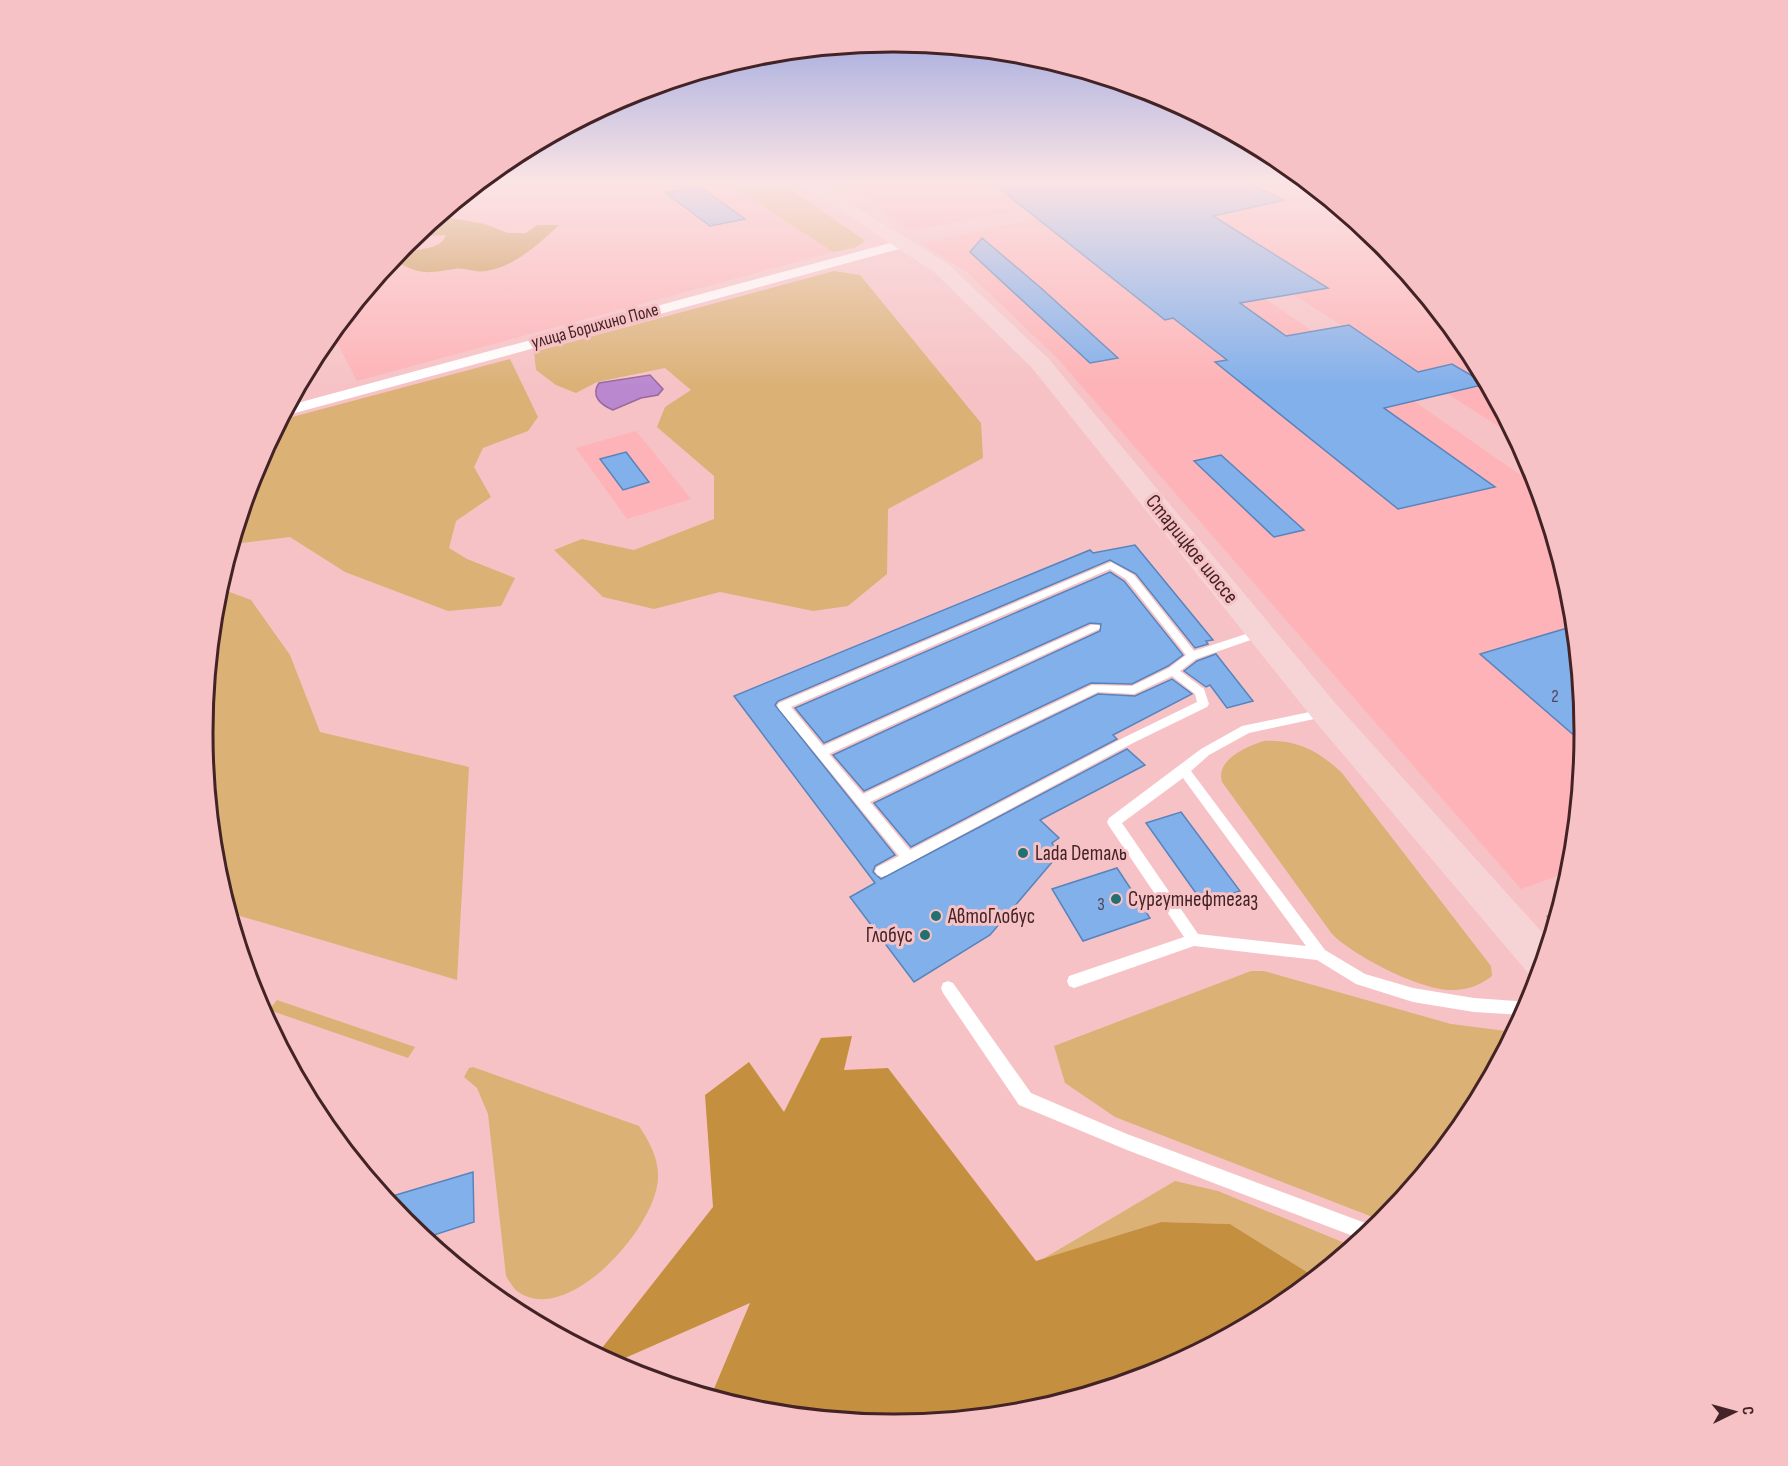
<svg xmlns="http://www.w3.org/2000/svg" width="1788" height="1466" viewBox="0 0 1788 1466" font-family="'Sofia Sans Condensed',sans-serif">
<rect width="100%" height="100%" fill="#f6c2c5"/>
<!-- built -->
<g fill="#fdb3b7">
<path d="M483 180H723L833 252 357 381 332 333 406 244Z"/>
<path d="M839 180H1096L1115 193 909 231 876 204Z"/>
<path d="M1249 180H1305L1383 245 1469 349 1515 437 1143 198Z"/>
<path d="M1124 201 1538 487 1572 599 1585 733 1571 871 1521 889 1058 359 967 272 920 243Z"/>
<path d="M636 431 691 499 627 519 576 448Z"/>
</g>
<!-- green -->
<g fill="#dbb176">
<path d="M723 180H776L863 239 864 242 854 248 833 252Z"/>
<path d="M834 271 860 275 981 423 983 458 888 509 887 574 848 606 813 611 720 592 654 609 603 597 554 550 582 539 634 550 714 519V476L657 427 665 407 691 390 665 368 597 382 576 393 556 385 536 370 534 352Z"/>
<path d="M510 359 538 417 528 431 483 448 474 467 491 497 456 521 449 548 467 559 515 578 501 606 448 611 345 572 290 537 233 544 256 468 281 420Z"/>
<path d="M219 588 251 600 290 655 320 732 469 767 457 980 230 913 216 867 203 733Z"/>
<path d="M1264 741C1296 739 1319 751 1342 773L1491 966 1492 976C1480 985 1468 990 1453 990 1421 991 1354 956 1332 934L1222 782C1215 760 1247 746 1264 741Z"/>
<path d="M1251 971H1264L1451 1024 1514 1032 1468 1117 1383 1221 1115 1117 1065 1083 1054 1046Z"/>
<path d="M277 1000 415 1047 408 1058 269 1010Z"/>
<path d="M473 1067 639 1126C649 1141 658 1157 658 1176 659 1225 567 1329 517 1291 513 1288 509 1281 506 1276L488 1114 477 1088 464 1077 469 1068Z"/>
<path d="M1175 1181 1218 1191 1352 1246 1315 1277 1230 1224 1161 1222 1041 1260Z"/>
</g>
<!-- forest -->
<g fill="#c49040">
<path d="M440 216 485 224 508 233H526L537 225H559C540 243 514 267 486 271 475 273 464 267 455 269 431 272 424 276 401 264L402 254C416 247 440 252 446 235L414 237Z"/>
<path d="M852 1036 844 1070 888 1068 1036 1261 1161 1222 1230 1224 1315 1277 1278 1308 1158 1372 1028 1411 894 1424 759 1411 711 1396 750 1303 616 1362 598 1353 713 1207 705 1095 749 1062 784 1112 821 1038Z"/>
</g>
<!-- water -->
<path fill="#ba88cf" stroke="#966a9c" stroke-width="1.5" d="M650 375 663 389 658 395 641 398 613 410C601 405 590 396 599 383Z"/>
<!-- building -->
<g fill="#82b0eb" stroke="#5884bc" stroke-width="1.5">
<path d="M989 180H1240L1284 200 1213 216 1328 288 1240 303 1286 336 1349 325 1418 372 1452 364 1486 384 1384 408 1495 487 1398 509 1215 362 1227 360 1173 318 1165 320Z"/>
<path d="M699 186 745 219 710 226 666 193Z"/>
<path d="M982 238 1041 288 1118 358 1090 363 970 252Z"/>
<path d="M626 452 649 482 623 490 600 459Z"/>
<path d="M1221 455 1304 530 1274 537 1194 461Z"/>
<path d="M1135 545 1213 640 1206 641 1208 644 1195 648 1136 574 1110 560 778 701 775 705 895 855 875 866 873 872 881 879 1127 749 1145 765 1040 820 1059 838 1052 843 1059 854 990 935 914 982 850 897 875 883 734 696 1090 550 1093 553Z"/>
<path d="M1110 572 1124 581 1183 655 1168 666 1132 684 1091 683 864 791 833 755 1100 631 1101 624 1090 623 824 743 795 708Z"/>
<path d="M1574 626 1585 733 1584 744 1480 654Z"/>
<path d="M1216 654 1253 701 1227 708 1210 685 1206 687 1184 671 1197 661Z"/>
<path d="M1172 679 1192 694 1113 735 1117 739 911 847 874 803 1098 694 1135 696Z"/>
<path d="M1181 812 1240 891 1203 903 1146 823Z"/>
<path d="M1117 868 1150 918 1083 941 1052 889Z"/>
<path d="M473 1172 474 1222 425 1238 405 1221 386 1198Z"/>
</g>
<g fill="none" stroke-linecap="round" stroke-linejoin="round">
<!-- path -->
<path stroke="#bb8d90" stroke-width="4.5" stroke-dasharray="5 5" stroke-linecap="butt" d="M1547 918 1558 912"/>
<!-- lane -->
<g fill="#fff" fill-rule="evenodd">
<path d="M1111 562 1134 575 1194 651 1261 629 1266 633 1265 635 1196 659 1180 671 1204 689 1209 704 1207 707 1133 743 887 875 882 877 877 875 875 871 877 867 899 856 779 709 777 706 779 703ZM1110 569 1126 579 1186 655 1169 668 1132 686 1092 685 863 794 829 754 1099 629 1100 627 1099 625H1091L823 746 791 707ZM1172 676 1195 694 1197 702 1125 737 910 850 870 802 1098 692 1134 694Z"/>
<path d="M1324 709 1328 710 1330 713 1328 716 1249 733 1209 755 1191 771 1325 950 1365 974 1413 988 1474 998 1530 1002 1523 1015 1474 1012 1413 1002 1356 984 1317 960 1194 946 1074 988 1069 986 1067 981 1069 976 1184 937 1109 826 1107 822 1109 818 1201 749 1242 726ZM1183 778 1306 946 1198 934 1122 823Z"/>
<path d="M948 981 953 983 1031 1093 1127 1134 1376 1227 1361 1239 1127 1150 1019 1105 943 993 941 988 943 983Z"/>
</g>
<!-- street -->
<path fill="#fff" fill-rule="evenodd" d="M905 239 912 243 910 246 284 416 290 405Z"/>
<!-- primary -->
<path fill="#f6d4d6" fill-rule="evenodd" d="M794 180H813L948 264 1048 358 1336 704 1550 941 1538 978 1529 974 1314 720 1032 368 934 272Z"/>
</g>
<!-- sky -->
<linearGradient id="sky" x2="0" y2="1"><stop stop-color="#95a2de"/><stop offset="0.47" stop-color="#fbe4e5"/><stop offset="1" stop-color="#fbe4e5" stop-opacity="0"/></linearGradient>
<rect width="1788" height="386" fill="url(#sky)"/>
<!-- markers -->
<g fill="#246f6f" stroke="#f6c2c5" stroke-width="2">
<circle cx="1023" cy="853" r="6"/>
<circle cx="1116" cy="899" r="6"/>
<circle cx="936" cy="916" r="6"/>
<circle cx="925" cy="935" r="6"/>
</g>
<g text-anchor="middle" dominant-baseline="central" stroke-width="6" stroke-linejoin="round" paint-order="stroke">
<!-- far-street labels -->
<g font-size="18" fill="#432326" stroke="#f6c2c5">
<text transform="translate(595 326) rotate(-15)">улица Борихино Поле</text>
</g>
<!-- number labels -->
<g font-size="18" fill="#534657">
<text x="1555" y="696">2</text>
<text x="1101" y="904">3</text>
</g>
<!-- street labels -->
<g font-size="21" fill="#432326" stroke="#f6c2c5">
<text transform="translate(1192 549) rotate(51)">Старицкое шоссе</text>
</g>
<!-- poi labels -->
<g font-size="21" fill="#432326" stroke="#f6c2c5" text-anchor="start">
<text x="1035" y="853">Lada Dеталь</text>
<text x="1128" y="899">Сургутнефтегаз</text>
<text x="948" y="916">АвтоГлобус</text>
<text x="913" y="935" text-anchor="end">Глобус</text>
</g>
</g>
<!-- crop -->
<path d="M0 0H1788V1466H0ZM893 52H894A680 680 0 0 1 1574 732V734A680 680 0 0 1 894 1414H893A680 680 0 0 1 213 734V732A680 680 0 0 1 893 52Z" fill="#f6c2c5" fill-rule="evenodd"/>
<path fill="none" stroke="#432326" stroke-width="3" d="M893 52H894A680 680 0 0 1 1574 732V734A680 680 0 0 1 894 1414H893A680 680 0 0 1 213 734V732A680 680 0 0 1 893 52Z"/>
<!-- north arrow -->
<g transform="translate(1734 1412) rotate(85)" stroke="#f6c2c5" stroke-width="4.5" paint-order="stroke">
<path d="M0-4.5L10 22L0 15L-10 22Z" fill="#432326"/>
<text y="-9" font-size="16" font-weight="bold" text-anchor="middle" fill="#432326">С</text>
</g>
</svg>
